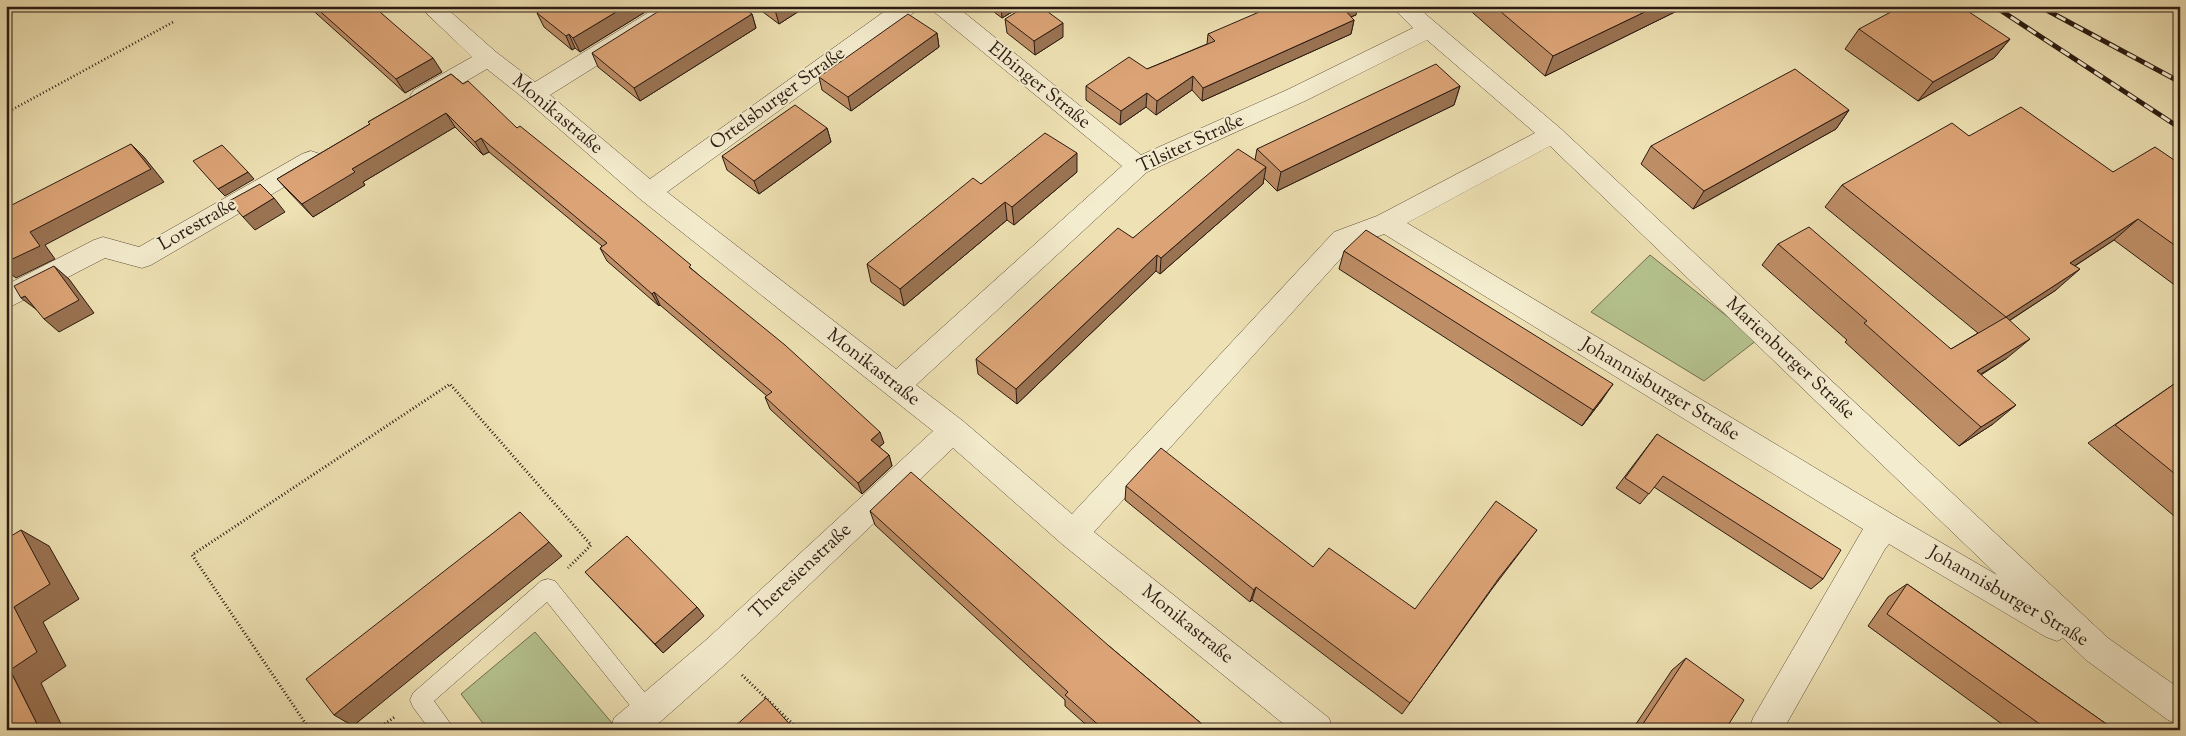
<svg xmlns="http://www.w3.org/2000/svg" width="2186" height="736" viewBox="0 0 2186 736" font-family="'Sorts Mill Goudy',serif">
<rect width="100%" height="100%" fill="#eee1b3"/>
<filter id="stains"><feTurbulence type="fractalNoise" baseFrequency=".004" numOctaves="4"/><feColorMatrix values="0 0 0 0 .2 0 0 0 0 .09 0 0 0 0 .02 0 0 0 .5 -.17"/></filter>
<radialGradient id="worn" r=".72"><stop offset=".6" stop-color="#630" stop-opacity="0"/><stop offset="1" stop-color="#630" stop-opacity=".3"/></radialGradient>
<!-- green -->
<g fill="#b5c38f" stroke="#706e50">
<path d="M1650 255 1757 340 1704 381 1591 312Z"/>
<path d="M535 632 612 723 604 730H488L461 694Z"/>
</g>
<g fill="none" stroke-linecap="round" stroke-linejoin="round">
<!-- service casing -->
<g stroke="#5b4c3a" stroke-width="1">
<path id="service" d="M548 579 555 581 654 704 657 711 654 718 647 721 640 718 547 602 434 701 450 723 453 730H430L413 707 410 700 413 693 541 581Z"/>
</g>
<!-- minor casing -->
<g stroke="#5b4c3a" stroke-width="1">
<g id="minor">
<path d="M419 6H444L496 52 535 82 659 6H687L684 11 550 95 650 179 892 6H919L916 11 667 192 896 369 1122 166 933 11 930 6H956L1141 155 1289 89 1413 28 1391 6H1416L1560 128 2108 638 2180 689V725L2168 720 2086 660 2063 638 2057 641 2046 637 1889 544 1885 549 1783 730H1749L1753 718 1863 529 1384 234 1352 246 1094 532 1329 718 1333 730H1291L1062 544 953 448 728 662 651 730H610L614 718 706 640 933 431 640 199 526 100 487 69 430 102 422 104 414 102 410 96 414 90 472 57ZM1427 40 1535 133 1377 216 1334 232 1072 514 963 421 916 385 1147 172 1305 101ZM1550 146 1997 575 1897 517 1407 223Z"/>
<path d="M311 151 320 154 323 160 320 166 151 265 142 268 105 258 6 309V285L94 240 103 237 139 247 302 154Z"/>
</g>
</g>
<!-- path-far1 -->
<path stroke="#2a1a12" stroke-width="2.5" stroke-dasharray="1 2.5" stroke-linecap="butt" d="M6 113 175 21"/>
<!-- path -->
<g stroke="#2a1a12" stroke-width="3" stroke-dasharray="1 2.5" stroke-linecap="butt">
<path d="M742 675 799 730"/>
<path d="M310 730 192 555 450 384 591 545 568 568"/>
<path d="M376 730 396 716"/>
</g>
<!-- service -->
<use href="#service" fill="#f4ecce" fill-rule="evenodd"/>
<!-- minor -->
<use href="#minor" fill="#f4ecce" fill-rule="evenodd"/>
<!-- rail casing -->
<g stroke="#2a1a12" stroke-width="5">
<g id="rail">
<path d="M1994 6 2180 128"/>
<path d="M2039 6 2180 82"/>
</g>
</g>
<!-- rail -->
<use href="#rail" stroke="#f4ecce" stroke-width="3" stroke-dasharray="10" stroke-linecap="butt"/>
</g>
<!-- wall -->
<g fill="#bd8d65" stroke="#2a1a12">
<path d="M308 6H373L442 72 405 93Z"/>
<path d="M549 6H655L580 52 575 48 572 50 544 27 537 13Z"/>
<path d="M755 6H807L779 24Z"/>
<path d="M986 6H1022L1002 18Z"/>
<path d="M1465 6H1687L1545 76Z"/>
<path d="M752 14 756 28 640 101 598 67 592 53Z"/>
<path d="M1356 15 1351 17 1354 20 1351 34 1202 101 1192 90 1156 115 1146 107 1120 125 1086 100V86L1147 69 1207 44 1208 34Z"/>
<path d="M1005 19 1063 37 1035 55 1007 33Z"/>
<path d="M1859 29 2010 39 1994 58 1918 101 1845 49Z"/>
<path d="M937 33 939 47 851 111 822 90 819 77Z"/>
<path d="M451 74 517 128 693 270 884 443 879 447 889 455 892 466 862 494 770 409 765 397 767 396 660 305 659 306 607 261 600 248 602 246 489 152 483 155 455 127 363 182 365 185 313 217 289 192 277 179 370 124 368 122Z"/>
<path d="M1460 86 1454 105 1277 191 1264 178 1263 184 1160 274 1156 271 1017 404 978 374 976 359 1133 238 1255 160 1257 149Z"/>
<path d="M1849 110 1836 129 1693 209 1641 164 1651 146Z"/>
<path d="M827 128 831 142 759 194 727 170 722 156Z"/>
<path d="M1969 136 2113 172 2180 164V289L2114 240 2075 266 2056 290 2009 321 2007 358 1981 375 1993 424 1959 446 1845 342 1847 340 1762 265 1778 244 1951 349 1978 333 1825 207 1842 185Z"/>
<path d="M1077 172 1014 225 1007 220 904 306 871 282 867 264 981 184Z"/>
<path d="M1344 251 1602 400 1582 426 1339 269Z"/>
<path d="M2180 380V521L2088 443Z"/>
<path d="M1657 434 1823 579 1811 589 1654 487 1640 504 1616 488Z"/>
<path d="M1126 486 1313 567 1415 609 1537 530 1492 589 1402 714 1252 600 1250 602 1125 500Z"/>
<path d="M870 511 1109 646 1209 730H1092L1065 706V700L875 525Z"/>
<path d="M585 572 697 607 704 616 663 653Z"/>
<path d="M1907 584 2115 730H2010L1868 626 1888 597Z"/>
<path d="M1686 658 1725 730H1632L1672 670Z"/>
</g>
<!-- shaded-wall -->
<g fill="#9a7353" stroke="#2a1a12">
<path d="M626 6H655L580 52 573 38Z"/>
<path d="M781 6H807L779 24 775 10Z"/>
<path d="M1001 6H1022L1002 18Z"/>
<path d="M1345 6H1358L1356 15 1339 21 1342 7Z"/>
<path d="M1657 6H1687L1545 76 1553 56Z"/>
<path d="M752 14 756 28 640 101 634 88Z"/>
<path d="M1354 20 1351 34 1202 101 1203 88Z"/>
<path d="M1063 23V37L1035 55 1034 41Z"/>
<path d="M937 33 939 47 851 111 848 97Z"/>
<path d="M569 34 575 48 572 50 566 36Z"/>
<path d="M2010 39 1994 58 1918 101 1933 82Z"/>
<path d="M433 58 442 72 405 93 396 79Z"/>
<path d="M1193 76 1192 90 1156 115 1157 101Z"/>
<path d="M1460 86 1454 105 1277 191 1281 172Z"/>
<path d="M1147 93 1146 107 1120 125 1121 111Z"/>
<path d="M1849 110 1836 129 1693 209 1704 191Z"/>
<path d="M446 113 455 127 363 182 365 185 313 217 302 204 352 169Z"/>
<path d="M827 128 831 142 759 194 754 181Z"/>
<path d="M481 138 489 152 483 155 475 142Z"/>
<path d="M131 144 144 157 164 182 45 245 55 259 16 278 6 270V262L30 232Z"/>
<path d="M1077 153V172L1014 225 1012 207Z"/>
<path d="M1266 167 1263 184 1160 274 1161 258Z"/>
<path d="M248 172 254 179 225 196 218 189Z"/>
<path d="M274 198 285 212 255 230 243 217Z"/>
<path d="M1005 202 1007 220 904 306 900 289Z"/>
<path d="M2138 219 2114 240 2047 284 2070 263Z"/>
<path d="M1157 255 1156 271 1017 404 1016 389Z"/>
<path d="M54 266 69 279 94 313 59 332 44 319Z"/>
<path d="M2080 269 2056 290 1984 337 2006 317Z"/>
<path d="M654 292 660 305 659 306 652 294Z"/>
<path d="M25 296 37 310 21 298Z"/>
<path d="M2030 339 2007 358 1955 390 1977 371Z"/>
<path d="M1613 384 1602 400 1582 426 1593 410Z"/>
<path d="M2016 405 1993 424 1959 446 1981 427Z"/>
<path d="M880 432 884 443 874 451 871 440Z"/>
<path d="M889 455 892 466 862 494 858 483Z"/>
<path d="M21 530 49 546 79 599 43 622 66 666 41 683 64 730H40L10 670 14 607Z"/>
<path d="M549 542 562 556 353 726 334 715Z"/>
<path d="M1256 587 1252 600 1250 602 1254 590Z"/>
<path d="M697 607 704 616 663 653 655 644Z"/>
</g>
<!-- building -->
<g fill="#dca476" stroke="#2a1a12">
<path d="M314 6H373L433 58 396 79Z"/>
<path d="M549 6H626L573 38 569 34 566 36 537 13Z"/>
<path d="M667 6H741L752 14 634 88 592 53Z"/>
<path d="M769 6H781L775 10Z"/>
<path d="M1026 6H1040L1063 23 1034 41 1005 19Z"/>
<path d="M1273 6H1345L1342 7 1354 20 1203 88 1193 76 1157 101 1147 93 1121 111 1086 86 1129 57 1147 69 1215 41 1208 34Z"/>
<path d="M1494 6H1657L1553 56Z"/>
<path d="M1902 6H1960L2010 39 1933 82 1859 29Z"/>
<path d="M908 14 937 33 848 97 819 77Z"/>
<path d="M1436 64 1460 86 1281 172 1257 149Z"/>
<path d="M1795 69 1849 110 1704 191 1651 146Z"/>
<path d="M451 74 463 84 468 81 517 128 520 126 638 221 691 265 689 267 785 345 880 432 871 440 889 455 858 483 765 397 772 392 654 292 652 294 600 248 607 243 481 138 475 142 446 113 352 169 355 172 302 204 277 179 370 124 368 122Z"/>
<path d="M795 105 827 128 754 181 722 156Z"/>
<path d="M2021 107 2113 172 2155 147 2180 164V249L2138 219 2070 263 2080 269 2006 317 1842 185 1952 123 1969 136Z"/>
<path d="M1045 133 1077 153 1012 207 1005 202 900 289 867 264 973 178 981 184Z"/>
<path d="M131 144 151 169 30 232 40 246 6 262V208Z"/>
<path d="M222 145 248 172 218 189 193 161Z"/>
<path d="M1238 149 1266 167 1161 258 1157 255 1016 389 976 359 1118 228 1133 238Z"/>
<path d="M260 184 274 198 243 217 229 201Z"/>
<path d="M1809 227 1951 349 2006 317 2030 339 1977 371 2016 405 1981 427 1864 323 1867 321 1778 244Z"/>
<path d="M1366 230 1613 384 1593 410 1344 251Z"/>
<path d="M54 266 79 300 44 319 25 296 21 298 14 286Z"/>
<path d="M2180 380V478L2115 425Z"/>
<path d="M1657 434 1841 550 1823 579 1663 476 1649 494 1625 478Z"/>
<path d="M1161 448 1313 567 1329 548 1415 609 1496 501 1537 530 1499 578 1410 703 1256 587 1254 590 1126 486Z"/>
<path d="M911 472 1109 646 1209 730H1104L1065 695 1068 692 870 511Z"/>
<path d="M520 512 549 542 334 715 306 679Z"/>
<path d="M21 530 50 584 14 607 37 652 10 670 40 730H6V539Z"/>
<path d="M627 536 697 607 655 644 585 572Z"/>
<path d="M1907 584 2115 730H2048L1887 614Z"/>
<path d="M1686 658 1744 700 1725 730H1639Z"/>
<path d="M766 698 795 730H731Z"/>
</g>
<g text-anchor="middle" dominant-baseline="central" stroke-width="4" stroke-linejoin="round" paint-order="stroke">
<!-- street labels -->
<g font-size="19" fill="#2a1a12" stroke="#f4ecce">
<text transform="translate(1039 86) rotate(39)">Elbinger Straße</text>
<text transform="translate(778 99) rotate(-36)">Ortelsburger Straße</text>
<text transform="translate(557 115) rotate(40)">Monikastraße</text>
<text transform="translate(1191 144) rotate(-25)">Tilsiter Straße</text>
<text transform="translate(198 225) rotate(-30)">Lorestraße</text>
<text transform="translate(1790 359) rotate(43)">Marienburger Straße</text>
<text transform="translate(873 368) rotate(38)">Monikastraße</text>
<text transform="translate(1660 390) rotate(31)">Johannisburger Straße</text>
<text transform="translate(801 572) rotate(-43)">Theresienstraße</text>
<text transform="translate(2008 597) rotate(30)">Johannisburger Straße</text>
<text transform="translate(1187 625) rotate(39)">Monikastraße</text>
</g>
</g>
<!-- margin -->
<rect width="2186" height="736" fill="none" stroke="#eee1b3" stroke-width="25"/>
<rect x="8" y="8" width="2171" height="721" fill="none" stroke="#2a1a12" stroke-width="2.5"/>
<rect x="12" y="12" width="2161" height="711" fill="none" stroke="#2a1a12"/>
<rect width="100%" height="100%" filter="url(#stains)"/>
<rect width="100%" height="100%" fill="url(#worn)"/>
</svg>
